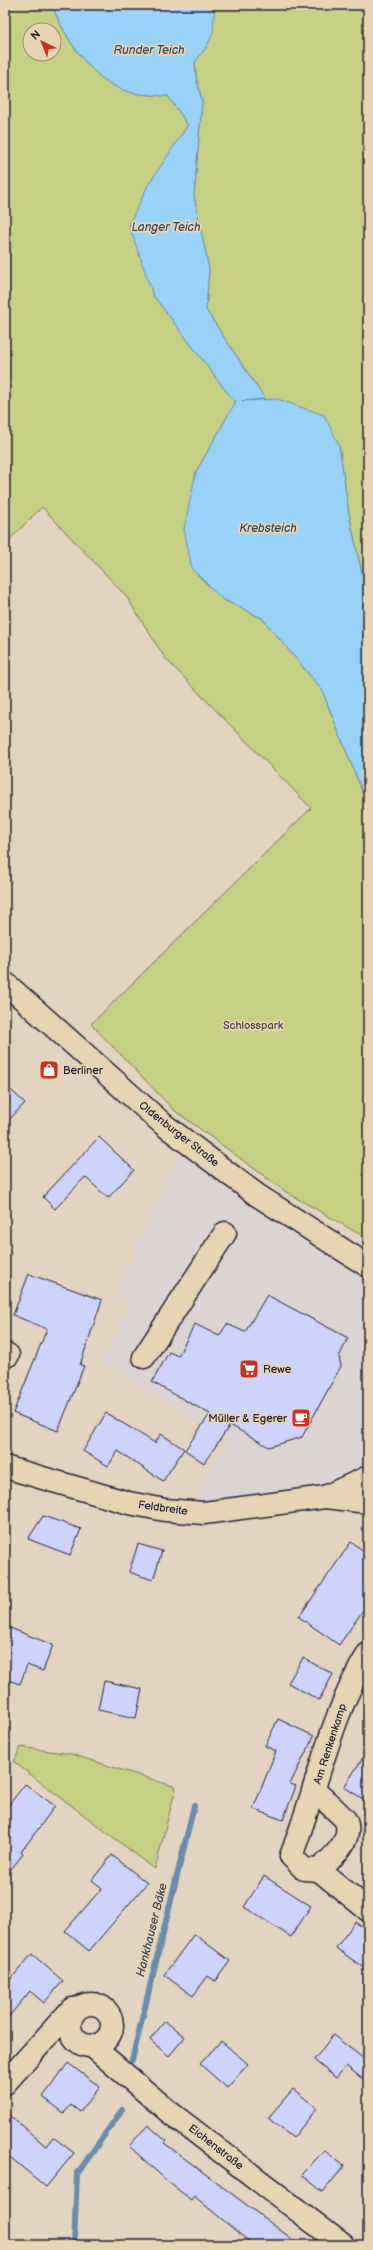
<svg xmlns="http://www.w3.org/2000/svg" width="373" height="2250" viewBox="0 0 373 2250" font-family="'Balsamiq Sans',sans-serif">
<rect width="100%" height="100%" fill="#e2d4c1"/>
<filter id="ink" filterUnits="userSpaceOnUse"><feTurbulence type="fractalNoise" baseFrequency=".025" numOctaves="2"/><feDisplacementMap in="SourceGraphic" scale="8" xChannelSelector="R" yChannelSelector="G"/><feConvolveMatrix kernelMatrix="1 2 1 2 8 2 1 2 1" color-interpolation-filters="sRGB"/></filter>
<g filter="url(#ink)">
<!-- built -->
<path fill="#dcd4d2" d="M185 1141 368 1266V1477L325 1497 189 1512 228 1440 102 1363 130 1305 116 1293Z"/>
<!-- green -->
<g fill="#c6d184" stroke="#747a60" fill-rule="evenodd">
<path d="M5 5H52C64 36 90 78 123 90 136 95 154 95 168 96L188 125 178 140 145 267 153 295 234 401 265 399 206 310 209 269 194 196 202 102 196 76 195 61 207 46 215 5H368V602L349 514 339 445 236 402 196 472 222 599 262 618 322 690 368 806V1239L286 1192 174 1110 91 1024 311 808 165 658 126 596 42 507 5 544ZM30 30H54V54H30Z"/>
<path d="M21 1747 71 1754 176 1787 155 1869 14 1762Z"/>
</g>
<!-- water -->
<path fill="#99d3f9" stroke="#698cad" d="M52 5H215L213 32 207 46 195 62 196 76 202 102 194 196 209 269 206 310 265 399 242 401 277 399 324 415 339 445 349 514 368 602V806L322 690 262 618 222 599 192 569 184 529 196 472 236 401H234L153 295 129 225 148 185 188 125 168 96C154 95 136 95 123 90 90 78 64 36 52 5Z"/>
<g fill="none" stroke-linecap="round" stroke-linejoin="round">
<!-- stream -->
<g stroke="#698cad" stroke-width="6">
<path d="M132 2060 194 1806"/>
<path d="M74 2245 77 2174 122 2110"/>
</g>
</g>
<!-- building -->
<g fill="#cdd3fb" stroke="#22223b">
<path d="M5 1085 25 1103 5 1124Z"/>
<path d="M99 1137 134 1170 108 1198 85 1177 55 1209 43 1197Z"/>
<path d="M29 1274 102 1300 80 1365 84 1366 58 1431 13 1413 47 1329 13 1315Z"/>
<path d="M267 1295 348 1338 339 1357 341 1366 302 1437 269 1447 230 1425 204 1463 185 1450 210 1414 152 1382 169 1352 178 1356 195 1324 219 1336 227 1324 245 1332Z"/>
<path d="M106 1413 155 1443 161 1434 184 1449 163 1481 118 1451 108 1466 83 1451Z"/>
<path d="M43 1516 81 1529 70 1555 28 1539Z"/>
<path d="M351 1542 368 1554V1603L339 1645 299 1617Z"/>
<path d="M138 1544 162 1551 153 1580 129 1572Z"/>
<path d="M5 1626 53 1645 43 1671 27 1665 20 1684 5 1679Z"/>
<path d="M303 1658 333 1674 319 1700 288 1683Z"/>
<path d="M104 1681 142 1689 136 1718 98 1710Z"/>
<path d="M278 1719 314 1736 290 1784 296 1786 283 1820 253 1809 276 1751 265 1746Z"/>
<path d="M368 1750V1802L344 1787Z"/>
<path d="M25 1784 55 1806 21 1852 23 1854 5 1877V1810Z"/>
<path d="M112 1855 147 1883 89 1951 65 1931 102 1888 92 1880Z"/>
<path d="M264 1876 311 1906 291 1937 244 1907Z"/>
<path d="M355 1922 368 1931V1971L336 1948Z"/>
<path d="M194 1934 230 1961 215 1981 208 1976 193 1996 164 1975Z"/>
<path d="M32 1954 63 1981 44 2003 30 1991 5 2021V1986Z"/>
<path d="M165 2021 185 2037 169 2056 150 2040Z"/>
<path d="M333 2035 368 2062V2083L346 2066 336 2078 314 2060Z"/>
<path d="M221 2041 248 2064 227 2088 200 2064Z"/>
<path d="M68 2063 100 2087 80 2112 71 2105 64 2113 43 2097Z"/>
<path d="M293 2089 317 2108 293 2138 268 2118Z"/>
<path d="M5 2112 46 2146 53 2137 74 2153 46 2187 5 2153Z"/>
<path d="M148 2125 166 2141 164 2143 300 2245H253L194 2196 191 2200 167 2181 129 2146Z"/>
<path d="M324 2150 344 2166 323 2192 302 2175Z"/>
</g>
<g fill="none" stroke-linecap="round" stroke-linejoin="round">
<!-- minor casing -->
<g stroke="#22223b" stroke-width="25">
<g id="minor">
<path d="M5 983 163 1124 257 1195 368 1266"/>
<path d="M5 1354 8 1355"/>
<path d="M144 1357 225 1233"/>
<path d="M5 1467 129 1503 165 1510 204 1513 325 1497 368 1502"/>
<path d="M325 1497 368 1477"/>
<path d="M315 1791C320 1796 344 1817 346 1821 353 1841 332 1858 319 1870L304 1869 291 1856C317 1789 330 1716 368 1654"/>
<path d="M319 1870 368 1910"/>
<circle cx="91" cy="2025" r="21"/>
<path d="M92 2046 168 2111 343 2245"/>
<path d="M5 2083 72 2009H76"/>
</g>
</g>
<!-- minor -->
<use href="#minor" stroke="#e7d4b2" stroke-width="22"/>
</g>
</g>
<!-- icons -->
<defs>
<g id="shop-square" transform="scale(1)"><rect x="-9" y="-9" width="18" height="18" rx="4" fill="#c8321e" stroke="#e7d4b2"/><path d="M-5-2.5h2.3a2.7 3.5 0 0 1 5.4 0H5L5.5 6h-11ZM-1.5-2.5h3a1.5 2.3 0 0 0-3 0Z" fill="#fff"/></g>
<g id="supermarket-square" transform="scale(1)"><rect x="-9" y="-9" width="18" height="18" rx="4" fill="#c8321e" stroke="#e7d4b2"/><path d="M-6-5.5h2.5l.6 2H6L4.5 2H-2.5L-4.4-4H-6ZM-1.5 3.2a1.3 1.3 0 1 0 .1 0ZM3 3.2a1.3 1.3 0 1 0 .1 0Z" fill="#fff"/></g>
<g id="cafe-square" transform="scale(1)"><rect x="-9" y="-9" width="18" height="18" rx="4" fill="#c8321e" stroke="#e7d4b2"/><path d="M-5.5-4.5H6V0H3Q3 3.5 0 3.5H-2.5Q-5.5 3.5-5.5 0ZM3-3.2v2h1.7v-2ZM-6 4.5H4V6H-6Z" fill="#fff"/></g>
</defs>
<g fill-rule="evenodd">
<use href="#shop-square" x="49" y="1070"/>
<use href="#supermarket-square" x="249" y="1369"/>
<use href="#cafe-square" x="301" y="1418"/>
</g>
<g text-anchor="middle" dominant-baseline="central" stroke-width="3.5" stroke-linejoin="round" paint-order="stroke">
<!-- park labels -->
<g font-size="11" fill="#43454a" stroke="#e7d4b2">
<text x="253" y="1025">Schlosspark</text>
</g>
<!-- poi labels -->
<g font-size="11" fill="#22223b" stroke="#e7d4b2" text-anchor="start">
<text x="63" y="1070">Berliner</text>
<text x="263" y="1369">Rewe</text>
<text x="287" y="1418" text-anchor="end">Müller &amp; Egerer</text>
</g>
<!-- street labels -->
<g font-size="11" fill="#22223b" stroke="#e7d4b2">
<text transform="translate(179 1134) rotate(38)">Oldenburger Straße</text>
<text transform="translate(163 1508) rotate(8)">Feldbreite</text>
<text transform="translate(330 1744) rotate(-72)">Am Renkenkamp</text>
<text transform="translate(216 2147) rotate(38)">Eichenstraße</text>
</g>
<!-- water labels -->
<g font-size="12" font-style="italic" fill="#3a4561" stroke="#e7d4b2">
<text x="149" y="50">Runder Teich</text>
<text x="166" y="227">Langer Teich</text>
<text x="268" y="528">Krebsteich</text>
<text transform="translate(152 1930) rotate(-76)">Hankhauser Bäke</text>
</g>
</g>
<!-- margin -->
<rect width="373" height="2250" fill="none" stroke="#e7d4b2" stroke-width="20"/>
<rect x="10" y="10" width="353" height="2230" fill="none" stroke="#22223b" stroke-width="1.5" filter="url(#ink)"/>
<!-- north arrow -->
<g transform="translate(42 42) rotate(317)"><circle r="19" fill="#e7d4b2" stroke="#988d82"/>
<path d="M0-3L7 15L0 10L-7 15Z" fill="#c8321e"/>
<text y="-6" font-size="11" font-weight="bold" text-anchor="middle" fill="#22223b">N</text>
</g>
</svg>
